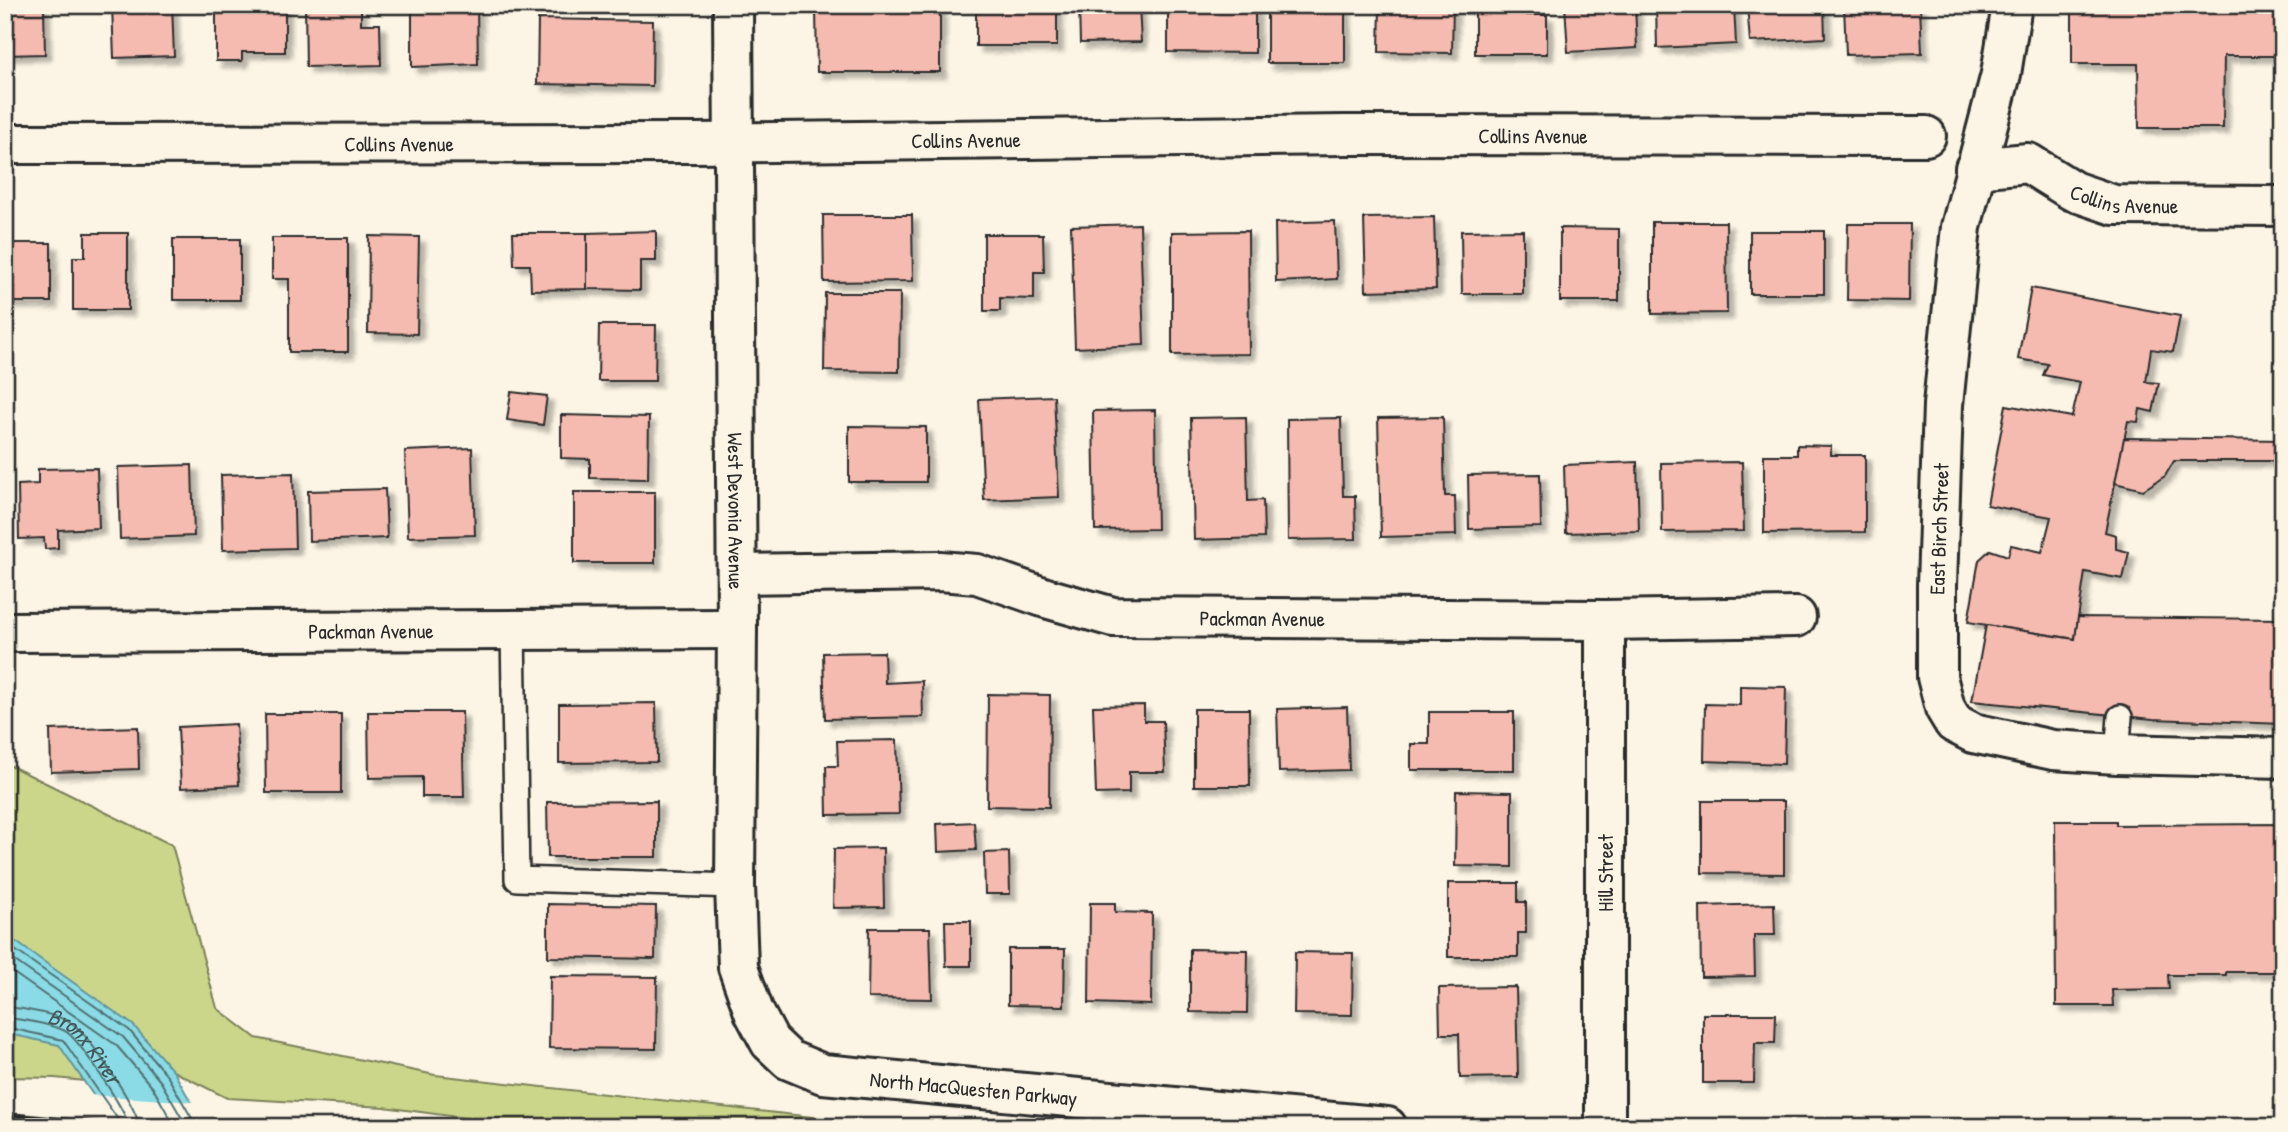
<svg xmlns="http://www.w3.org/2000/svg" width="2288" height="1132" viewBox="0 0 2288 1132" font-family="'Patrick Hand',sans-serif">
<defs>
<filter id="shadow"><feDropShadow dx="6" dy="6" stdDeviation="2" flood-color="#0004"/></filter>
</defs>
<rect width="100%" height="100%" fill="#fcf5e5"/>
<filter id="ink" filterUnits="userSpaceOnUse"><feTurbulence type="fractalNoise" baseFrequency=".0143" numOctaves="2"/><feDisplacementMap in="SourceGraphic" scale="14" xChannelSelector="R" yChannelSelector="G"/><feConvolveMatrix kernelMatrix="1 2 1 2 8 2 1 2 1" color-interpolation-filters="sRGB"/></filter>
<g filter="url(#ink)">
<!-- green -->
<path fill="#cbd68a" stroke="#7b805a" stroke-width="2" d="M5 763 172 845 217 1008 256 1038 435 1075 903 1127H531L384 1107 227 1098 173 1071H78L85 1081 55 1078 5 1077Z"/>
<!-- water -->
<path fill="#8adbe5" stroke="#64959b" stroke-width="2" d="M5 934 133 1025 174 1072 205 1127H115L59 1045 5 1033Z"/>
<!-- pier -->
<path fill="#fcf5e5" d="M90 1095 194 1102 208 1127H111Z"/>
<g fill="none" stroke-linecap="round" stroke-linejoin="round">
<!-- shore -->
<g stroke="#517175" stroke-width="2">
<path d="M5 943 129 1030 168 1077 197 1127"/>
<path d="M5 954 123 1037 161 1082 187 1127"/>
<path d="M5 967 116 1045 153 1088 175 1127"/>
<path id="s1" d="M5 1007C21 1008 61 1015 73 1024 88 1034 139 1110 139 1127"/>
<path d="M5 1018C20 1019 51 1024 65 1031 77 1036 128 1114 129 1127"/>
<path d="M5 1027 63 1040 119 1121 120 1127"/>
</g>
</g>
<!-- building -->
<g fill="#f5bbb0" stroke="#2b2b2b" stroke-width="2" filter="url(#shadow)">
<path d="M5 5 44 6 45 54 5 55Z"/>
<path d="M112 5H172L174 56 114 58Z"/>
<path d="M216 5H285V52H242V61H216Z"/>
<path d="M305 5H342V9L361 8V24H380L381 65 306 67Z"/>
<path d="M477 5 478 64 412 67V8Z"/>
<rect x="976" y="5" width="81" height="41"/>
<path d="M1079 5H1139L1141 42 1080 43Z"/>
<path d="M1168 5H1255V53L1168 52Z"/>
<rect x="1267" y="5" width="78" height="58"/>
<path d="M1380 5H1453L1452 53 1379 52Z"/>
<path d="M1475 5H1527V15H1547V54H1475Z"/>
<path d="M1565 5H1635L1637 48 1568 52Z"/>
<path d="M1656 5H1734L1736 44 1657 48Z"/>
<path d="M1747 5H1824L1825 38 1750 42Z"/>
<path d="M1844 5H1920L1922 53 1846 55Z"/>
<path d="M2072 5H2283V56H2224L2223 128H2139L2138 64H2072Z"/>
<path d="M940 6V72H817L816 7Z"/>
<path d="M538 19 653 21 652 86 537 84Z"/>
<path d="M823 215H912L913 281 824 282Z"/>
<path d="M1434 217 1436 289 1366 291 1364 218Z"/>
<path d="M1335 221 1337 279 1276 282 1275 223Z"/>
<path d="M1652 222H1726L1727 313 1652 314Z"/>
<path d="M1140 224 1144 345 1075 348 1071 226Z"/>
<path d="M1848 224H1910L1909 301 1847 300Z"/>
<path d="M1560 228 1619 229V301H1560Z"/>
<path d="M1523 230V294H1462L1461 231Z"/>
<path d="M656 231V261H640V290L587 289V233Z"/>
<path d="M1248 231 1249 354 1172 355V232Z"/>
<rect x="1750" y="231" width="74" height="63"/>
<path d="M85 233H128V310H73V257H85Z"/>
<path d="M513 233H587V289L531 290 530 265H514Z"/>
<path d="M984 234H1043L1044 272H1034V299L1000 298V311H984Z"/>
<path d="M369 236 419 237 417 334 368 333Z"/>
<path d="M272 238H348V352H289V279H272Z"/>
<rect x="173" y="239" width="67" height="61"/>
<rect x="5" y="243" width="46" height="59"/>
<path d="M2031 288 2180 316 2173 352 2151 349 2146 382 2159 383 2153 412 2140 409 2138 422 2128 421 2105 532 2116 535V549L2129 552 2123 579 2085 572 2075 639 1968 622 1979 560 1990 550 2008 556 2011 545 2042 552 2051 517 1987 505 2006 405 2072 417 2080 382 2043 375 2048 364 2018 359Z"/>
<path d="M825 293H900L899 372 824 371Z"/>
<path d="M599 325H656L655 381H598Z"/>
<path d="M511 392 547 396 543 425 507 420Z"/>
<path d="M1054 396 1059 497 984 500 979 399Z"/>
<path d="M1155 410 1157 529 1095 530 1093 411Z"/>
<path d="M561 415 649 417 648 479 590 478V459L561 458Z"/>
<path d="M1246 417 1248 501 1263 500 1264 538 1194 540 1191 418Z"/>
<path d="M1443 417 1445 496H1455L1456 535 1381 537 1378 418Z"/>
<path d="M1341 418 1343 496H1355L1356 539 1288 540 1287 419Z"/>
<path d="M849 426 926 427V482H849Z"/>
<path d="M2124 438 2283 440V461H2174L2165 476 2143 490 2115 483Z"/>
<path d="M1797 445 1831 446V455H1865V532L1764 533V455H1797Z"/>
<path d="M472 448 475 535 408 537 405 451Z"/>
<path d="M1637 462 1639 531 1566 533 1564 465Z"/>
<path d="M1742 462 1744 531 1662 532 1661 463Z"/>
<path d="M192 465 194 536 120 539 118 467Z"/>
<path d="M97 468 99 528 58 530V548L45 549 44 538 19 539 18 485 38 484V469Z"/>
<path d="M293 473 295 548 223 550 221 475Z"/>
<path d="M1540 474 1541 527 1469 529 1468 475Z"/>
<path d="M385 489 387 538 309 541 308 491Z"/>
<rect x="574" y="492" width="81" height="71"/>
<path d="M2078 617 2283 619V724L2153 719 1972 701 1986 625 2075 639Z"/>
<path d="M884 652 885 683 922 681 923 717 825 719 823 653Z"/>
<path d="M1740 686 1786 687 1784 764 1704 761 1705 704 1740 705Z"/>
<path d="M988 694 1050 695 1049 807 987 806Z"/>
<path d="M656 703 657 762 559 763V704Z"/>
<path d="M1144 705V721H1163L1165 772H1129V793L1096 794 1093 706Z"/>
<path d="M1347 707 1349 770 1279 772 1277 709Z"/>
<path d="M1194 709H1249L1250 786H1194Z"/>
<path d="M368 712H462L464 797H422V777L369 778Z"/>
<path d="M1429 712H1514V770H1411V744H1429Z"/>
<path d="M265 714H341V793H266Z"/>
<path d="M236 724 239 785 181 788 178 727Z"/>
<path d="M138 727 139 769 51 772 50 730Z"/>
<path d="M897 740 899 814 827 815 826 766H838L837 741Z"/>
<path d="M1456 791 1512 792V867L1455 866Z"/>
<path d="M657 801V857H548L547 802Z"/>
<path d="M1702 801H1784V874L1702 873Z"/>
<path d="M2055 821H2116V825L2283 824V972H2226V975H2168L2169 989 2112 990 2113 1006H2056Z"/>
<path d="M974 822 976 850 938 852 937 824Z"/>
<path d="M883 848 884 907 833 908 834 849Z"/>
<path d="M1009 852 1010 894H985L984 853Z"/>
<path d="M1448 883H1518V902H1526V933H1518V957H1448Z"/>
<path d="M1090 903H1115V912L1152 913 1151 1005 1089 1003Z"/>
<path d="M548 904 656 906 655 959 548 957Z"/>
<path d="M1774 904 1775 935H1754L1755 976 1701 977 1700 906Z"/>
<path d="M945 921H971V966H946Z"/>
<path d="M869 928H930L932 999 868 998Z"/>
<path d="M1008 949H1065L1064 1006 1008 1005Z"/>
<path d="M1190 949 1248 950 1247 1013 1190 1012Z"/>
<path d="M1295 952 1353 953 1352 1015 1294 1014Z"/>
<path d="M550 976 657 977 656 1049 549 1048Z"/>
<path d="M1516 987 1518 1077 1460 1078 1459 1034H1440L1439 988Z"/>
<path d="M1703 1014H1776L1775 1043H1755L1754 1083H1703Z"/>
</g>
<g fill="none" stroke-linecap="round" stroke-linejoin="round">
<!-- service casing -->
<g stroke="#2b2b2b" stroke-width="28">
<g id="service">
<path d="M513 629 517 879 735 886"/>
<path d="M2117 754 2120 717"/>
</g>
</g>
<!-- minor casing -->
<g stroke="#2b2b2b" stroke-width="44">
<g id="minor">
<path id="s2" d="M733 5 737 629 735 886 738 967 754 1012 770 1042 789 1060 823 1074 1387 1127"/>
<path d="M2012 5 2001 74 1961 227 1943 405 1937 585V677L1945 708 1954 723 1973 733 2053 750 2117 754 2283 758"/>
<path id="s3" d="M5 144 696 143 1346 135 1926 136"/>
<path id="s4" d="M1975 168 2028 163 2073 191 2114 205 2283 206"/>
<path id="s5" d="M737 574 940 571 977 574 1046 598 1113 617 1605 620 1796 617"/>
<path id="s6" d="M5 632 737 629"/>
<path d="M1605 1127V620"/>
</g>
</g>
<!-- service -->
<use href="#service" stroke="#fcf5e5" stroke-width="23"/>
<!-- minor -->
<use href="#minor" stroke="#fcf5e5" stroke-width="38"/>
<!-- rail -->
<path stroke="#2b2b2b" stroke-width="5" d="M5 1114 135 1127"/>
</g>
</g>
<g text-anchor="middle" dominant-baseline="central" stroke-width="5" stroke-linejoin="round" paint-order="stroke">
<!-- street labels -->
<g font-size="21" fill="#2b2b2b" stroke="#fcf5e5">
<text stroke="none"><textPath href="#s3" startOffset="1528">Collins Avenue</textPath></text>
<text stroke="none"><textPath href="#s3" startOffset="961">Collins Avenue</textPath></text>
<text stroke="none"><textPath href="#s3" startOffset="394">Collins Avenue</textPath></text>
<text stroke="none"><textPath href="#s4" startOffset="159">Collins Avenue</textPath></text>
<text stroke="none"><textPath href="#s2" startOffset="506">West Devonia Avenue</textPath></text>
<text transform="translate(1939 529) rotate(-88)">East Birch Street</text>
<text stroke="none"><textPath href="#s5" startOffset="532">Packman Avenue</textPath></text>
<text stroke="none"><textPath href="#s6" startOffset="366">Packman Avenue</textPath></text>
<text transform="translate(1605 873) rotate(-90)">Hill Street</text>
<text stroke="none"><textPath href="#s2" startOffset="1258">North MacQuesten Parkway</textPath></text>
</g>
<!-- water labels -->
<g font-size="23" font-style="italic" fill="#43575a" stroke="#fcf5e5">
<text stroke="none"><textPath href="#s1" startOffset="94">Bronx River</textPath></text>
</g>
</g>
<!-- margin -->
<rect width="2288" height="1132" fill="none" stroke="#fcf5e5" stroke-width="28"/>
<rect x="14" y="14" width="2260" height="1104" fill="none" stroke="#2b2b2b" stroke-width="2.5" filter="url(#ink)"/>
</svg>
